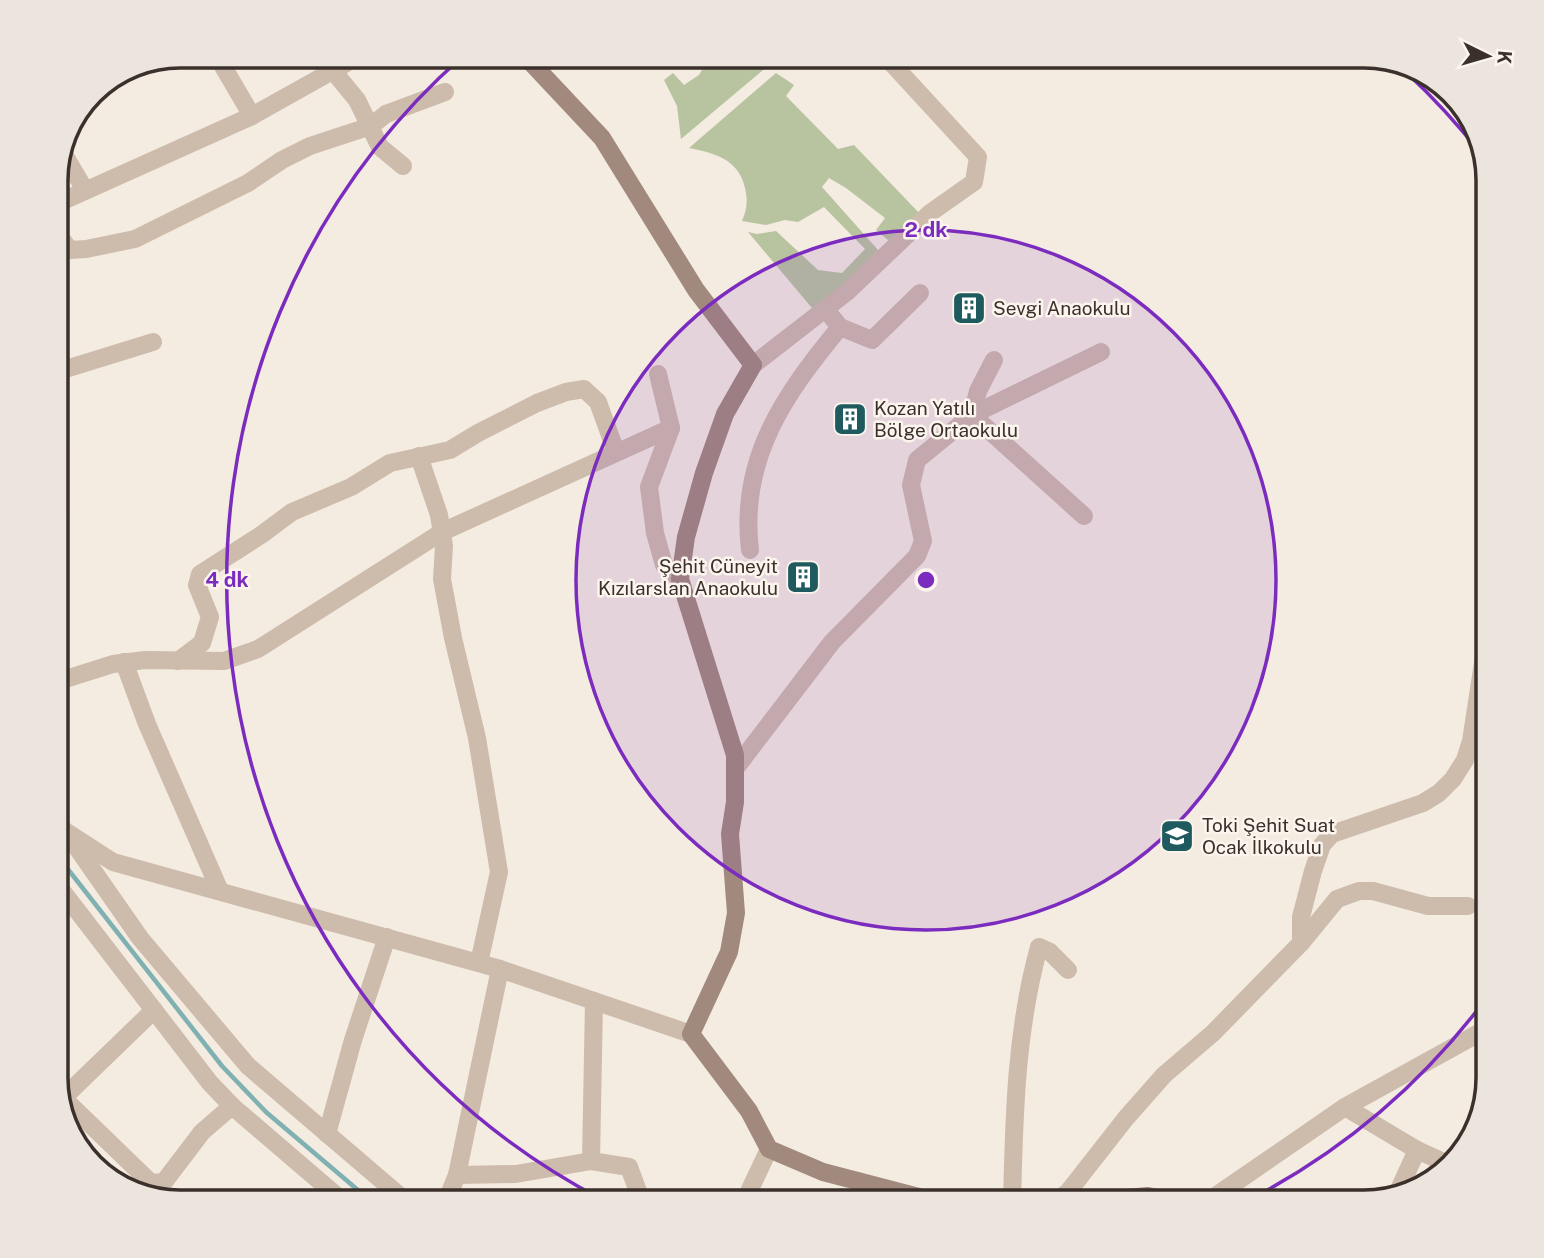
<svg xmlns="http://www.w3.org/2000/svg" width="1544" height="1258" viewBox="0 0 1544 1258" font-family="'Public Sans',sans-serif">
<rect width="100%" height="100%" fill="#f4ebe1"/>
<!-- green -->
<g fill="#b8c4a0">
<path d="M710 56H761L769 65 681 139 677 106 664 80 673 73 684 85 699 75Z"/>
<path d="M776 73 794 85 786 96 838 149 854 145 921 215 894 238 888 240 876 230 885 218 846 188 829 178 822 187 878 250 835 297 812 308 748 232 757 234 776 231 818 270 842 273 865 249 824 207 798 222 785 220 766 225 742 221C747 209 748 201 745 188 739 159 714 153 689 148Z"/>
</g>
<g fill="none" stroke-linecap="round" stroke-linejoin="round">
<!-- stream -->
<path stroke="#7fb0b2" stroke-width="4.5" d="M56 854 222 1066 266 1112 372 1202"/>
<!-- street -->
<g stroke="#cdbbac" stroke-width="18">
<path d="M217 56 252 116"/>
<path d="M334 72 357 100 380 147 403 166"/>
<path d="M62 151 85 190"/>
<path d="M56 204 252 116 359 56"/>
<path d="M56 232 70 250 86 249 135 239 248 183 282 160 310 146 371 126 386 114 445 92"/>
<path d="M840 327 872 340 920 293"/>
<path d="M994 360 978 391 972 415 1084 516"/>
<path d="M753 365 847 292 930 213 974 182 978 157 885 56"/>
<path d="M56 372 153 342"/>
<path d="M658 374 671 428 649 487 655 533 664 565 680 579"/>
<path d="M419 456 439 515 444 546 442 579 453 638 477 738 499 872 479 963"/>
<path d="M750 550C739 458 785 394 840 327L826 310"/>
<path d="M178 661 202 643 210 617 197 585 200 574 261 535 292 512 351 487 390 463 450 450 478 433 537 403 566 392 584 389 598 402 616 452"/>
<path d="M124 662 147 724 220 891"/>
<path d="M56 682 113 664 145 660 224 661 258 649 442 532 671 428"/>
<path d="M735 769 832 642 917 556 923 541 911 485 917 460 972 415 1101 352"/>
<path d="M56 821 65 831 113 862 500 969 691 1034"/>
<path d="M71 839 140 938 248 1066 407 1202"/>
<path d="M56 883 210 1083 232 1106 344 1202"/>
<path d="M1301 943 1337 899 1359 891H1373L1428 906H1468"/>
<path d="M59 1094 151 1183 164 1182 202 1132 232 1106"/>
<path d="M63 1098 154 1010"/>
<path d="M1345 1107 1417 1150 1450 1165"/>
<path d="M327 1134 353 1040 387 937"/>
<path d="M591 1161 594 1001"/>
<path d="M457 1175 516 1174 591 1161 629 1167 642 1202"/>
<path d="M1397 1194 1417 1150"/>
<path d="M446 1202 457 1175 500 969"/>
<path d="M744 1202 769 1149"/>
<path d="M1012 1202C1014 1116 1016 1030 1039 947L1050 952 1068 970"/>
<path d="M1054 1202 1068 1192 1126 1118 1164 1075 1213 1033 1301 943V917L1313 871 1322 845 1332 834 1423 803 1439 793 1453 779 1465 760 1471 741 1488 630"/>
<path d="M1207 1202 1345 1107 1488 1028"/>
</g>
<!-- secondary -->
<g stroke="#a18a7d" stroke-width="18">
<path d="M525 56 602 138 696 290 753 365 725 414 704 473 686 537 680 579 735 755V802L730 834 736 913 729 952 691 1034 749 1111 769 1149 823 1172 938 1202"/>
<path d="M1081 1202 1148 1196 1181 1202"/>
</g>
</g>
<!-- distance rings -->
<circle cx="926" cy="580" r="350" fill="#7b2cbf" fill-opacity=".12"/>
<g fill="none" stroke="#7b2cbf" stroke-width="3.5">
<circle cx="926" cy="580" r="350"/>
<path d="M1488 996A699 699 0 0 1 1249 1200M603 1200A699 699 0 0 1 463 56M1407 73A699 699 0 0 1 1481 154"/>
</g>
<!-- icons -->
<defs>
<g id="building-square" transform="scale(1.75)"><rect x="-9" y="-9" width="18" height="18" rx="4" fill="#1f5a5e" stroke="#fbf5ee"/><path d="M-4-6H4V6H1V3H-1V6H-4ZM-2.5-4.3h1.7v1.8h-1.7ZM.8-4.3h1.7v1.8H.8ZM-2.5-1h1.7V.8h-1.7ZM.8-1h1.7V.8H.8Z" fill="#fff"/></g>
<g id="school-square" transform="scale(1.75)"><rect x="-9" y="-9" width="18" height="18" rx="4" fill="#1f5a5e" stroke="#fbf5ee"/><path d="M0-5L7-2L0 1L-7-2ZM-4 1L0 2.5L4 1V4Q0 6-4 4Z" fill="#fff"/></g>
</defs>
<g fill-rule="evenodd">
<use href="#building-square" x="969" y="308"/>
<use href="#building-square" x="850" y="419"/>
<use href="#building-square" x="803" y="577"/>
<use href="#school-square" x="1177" y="836"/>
</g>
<g text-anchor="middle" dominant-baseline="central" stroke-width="5" stroke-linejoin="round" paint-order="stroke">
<!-- poi labels -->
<g font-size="19" fill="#3b302b" stroke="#fbf5ee" text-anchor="start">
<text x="993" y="308">Sevgi Anaokulu</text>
<text x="874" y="408">Kozan Yatılı<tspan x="874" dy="22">Bölge Ortaokulu</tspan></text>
<text x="778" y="566" text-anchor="end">Şehit Cüneyit<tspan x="778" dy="22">Kızılarslan Anaokulu</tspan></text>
<text x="1202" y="825">Toki Şehit Suat<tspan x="1202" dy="22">Ocak İlkokulu</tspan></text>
</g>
</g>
<!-- crop -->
<path d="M0 0H1544V1258H0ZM180 68H1364A112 112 0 0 1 1476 180V1078A112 112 0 0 1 1364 1190H180A112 112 0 0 1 68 1078V180A112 112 0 0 1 180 68Z" fill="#ece5de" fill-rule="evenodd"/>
<path fill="none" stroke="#3b302b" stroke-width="3.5" d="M180 68H1364A112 112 0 0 1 1476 180V1078A112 112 0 0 1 1364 1190H180A112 112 0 0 1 68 1078V180A112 112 0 0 1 180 68Z"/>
<circle cx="926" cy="580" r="10" fill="#7b2cbf" stroke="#fbf5ee" stroke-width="3.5"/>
<g font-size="21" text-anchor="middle" font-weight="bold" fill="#7b2cbf" stroke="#fbf5ee" stroke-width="5" stroke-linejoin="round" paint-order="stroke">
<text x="926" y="237">2 dk</text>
<text x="227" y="587">4 dk</text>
</g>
<!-- north arrow -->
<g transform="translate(1488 56) rotate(95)" stroke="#fbf5ee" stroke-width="5" paint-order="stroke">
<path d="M0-5L12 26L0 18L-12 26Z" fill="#3b302b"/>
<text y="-10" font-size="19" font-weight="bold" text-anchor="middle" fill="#3b302b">K</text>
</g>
</svg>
